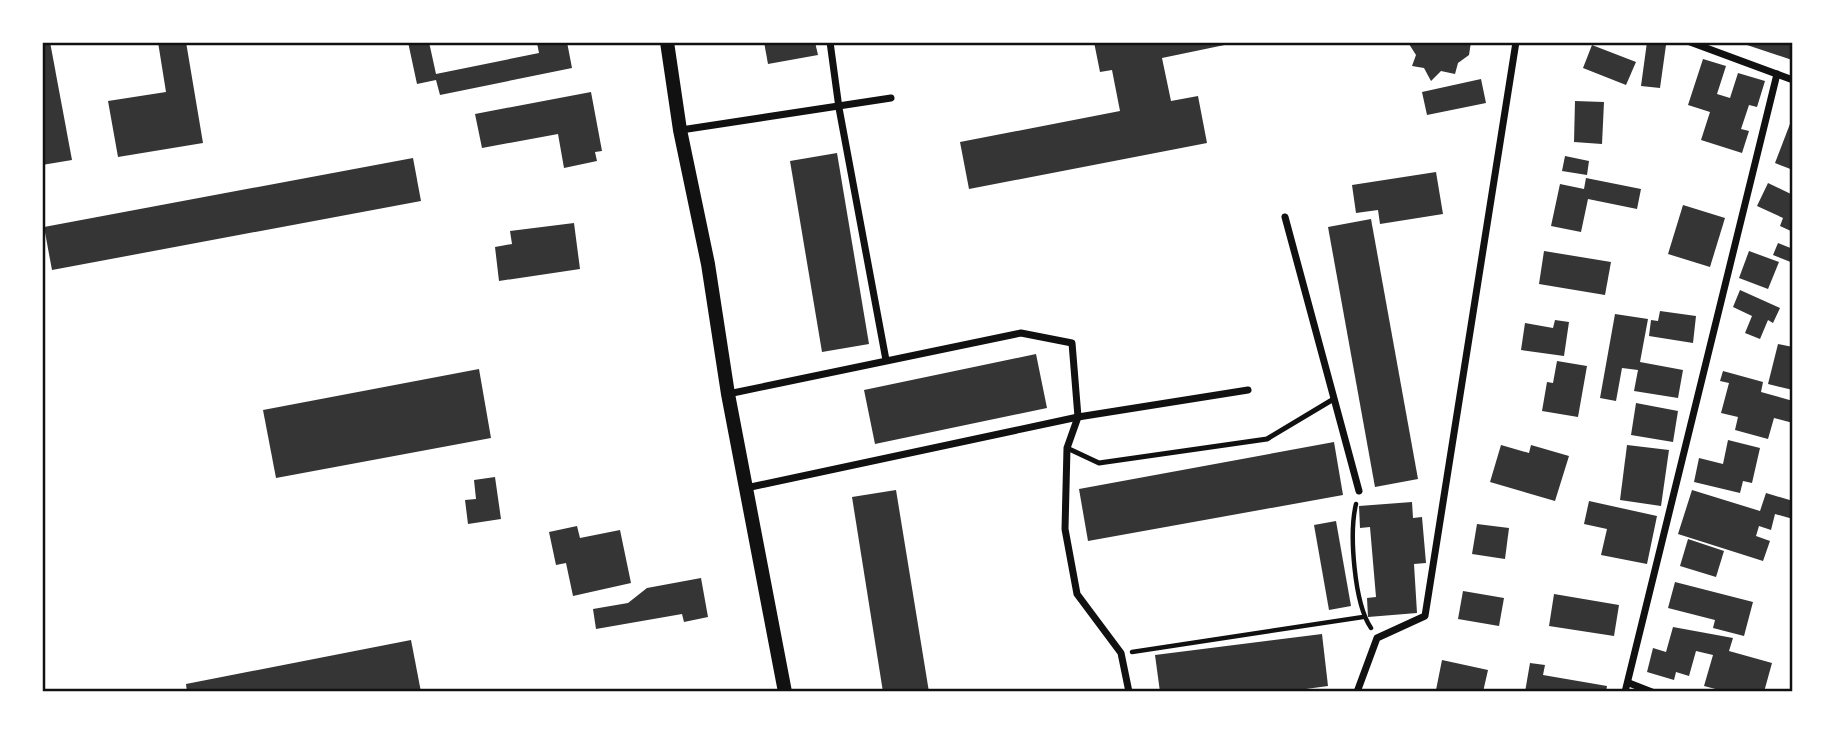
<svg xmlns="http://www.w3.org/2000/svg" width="1835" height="734" viewBox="0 0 1835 734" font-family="'Nunito Sans',sans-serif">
<rect width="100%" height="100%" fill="#fff"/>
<!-- building -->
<g fill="#353535">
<path d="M42 42H50L72 160 42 165Z"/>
<path d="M158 42H186L203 143 118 157 108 101 166 92Z"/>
<path d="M408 42H429L436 74 539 53 537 43 541 42H567L572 68 440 95 436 80 417 84Z"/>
<path d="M764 42H815L818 55 768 64Z"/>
<path d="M1094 42H1239L1162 58 1171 101 1198 96 1207 143 969 189 960 142 1120 111 1112 70 1100 72Z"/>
<path d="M1411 42H1471L1469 55 1458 63 1455 74 1441 71 1431 81 1424 68 1412 66 1416 55 1409 44Z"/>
<path d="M1647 42 1666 45 1660 88 1641 86Z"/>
<path d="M1748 42H1793L1792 60 1747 45Z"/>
<path d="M1592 45 1636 62 1626 85 1583 68Z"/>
<path d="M1703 59 1726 66 1717 94 1730 98 1738 73 1765 81 1757 107 1749 105 1741 129 1749 131 1742 153 1701 140 1710 112 1688 105Z"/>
<path d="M1481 79 1486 103 1427 115 1422 92Z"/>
<path d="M591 92 602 151 595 152 597 161 564 168 558 134 482 148 475 114Z"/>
<path d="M1575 101 1604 102 1602 144 1574 142Z"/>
<path d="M1793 116V170L1775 163Z"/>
<path d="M837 153 869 344 822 352 790 161Z"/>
<path d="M1565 156 1589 161 1587 175 1562 171Z"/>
<path d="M413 158 421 201 52 270 44 227Z"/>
<path d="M1436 172 1443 214 1380 224 1378 210 1356 213 1352 185Z"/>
<path d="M1586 178 1641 189 1637 209 1588 199 1581 232 1551 226 1560 184 1584 189Z"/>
<path d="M1768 183 1793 195V232L1780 226 1783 218 1757 206Z"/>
<path d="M1683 205 1725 218 1710 267 1668 254Z"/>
<path d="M1371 219 1418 479 1375 487 1328 227Z"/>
<path d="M574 223 580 269 499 281 495 247 512 244 510 231Z"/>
<path d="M1778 243 1793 249V263L1773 255Z"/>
<path d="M1544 251 1611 262 1605 295 1539 284Z"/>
<path d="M1749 251 1779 262 1768 289 1739 278Z"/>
<path d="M1740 290 1780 308 1773 323 1768 320 1760 339 1745 333 1752 316 1733 307Z"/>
<path d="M1660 311 1696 316 1693 343 1649 336 1651 320 1658 321Z"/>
<path d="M1615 314 1648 319 1640 362 1683 370 1678 398 1634 391 1638 370 1622 368 1616 401 1600 398Z"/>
<path d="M1555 320 1569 322 1564 356 1521 350 1525 323 1553 328Z"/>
<path d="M1778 344 1793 347V390L1768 384Z"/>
<path d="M1036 354 1047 408 875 444 864 390Z"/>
<path d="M1557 361 1587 366 1578 417 1542 411 1547 382 1553 383Z"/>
<path d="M479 369 491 438 276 478 263 410Z"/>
<path d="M1723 371 1763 382 1761 392 1793 401V423L1774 418 1768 439 1735 430 1738 417 1721 413 1729 383 1720 381Z"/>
<path d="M1636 403 1678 411 1673 442 1631 435Z"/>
<path d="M1728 440 1760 448 1752 483 1743 481 1740 493 1694 482 1699 458 1723 464Z"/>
<path d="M1334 442 1343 495 1088 541 1079 489Z"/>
<path d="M1501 445 1529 453 1531 445 1569 456 1555 501 1490 482Z"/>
<path d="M1627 445 1669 450 1661 506 1620 500Z"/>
<path d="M495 477 501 519 468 524 465 500 476 499 474 480Z"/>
<path d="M896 490 929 692H883L852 497Z"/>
<path d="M1692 490 1760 511 1766 493 1793 501V519L1775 514 1771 530 1759 526 1756 536 1770 541 1763 561 1678 534Z"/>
<path d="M1589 501 1657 516 1647 564 1601 555 1607 529 1584 524Z"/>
<path d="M1412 502 1413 518 1422 517 1426 563 1414 564 1417 613 1368 617 1367 598 1376 597 1370 527 1360 528 1359 506Z"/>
<path d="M1336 521 1351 606 1329 610 1314 525Z"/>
<path d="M1477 524 1509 528 1505 559 1472 554Z"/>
<path d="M577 526 580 538 620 530 631 583 573 596 566 563 556 565 549 532Z"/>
<path d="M1688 539 1724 551 1716 577 1680 566Z"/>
<path d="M701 578 708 617 684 622 682 614 596 629 593 609 628 603 647 588Z"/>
<path d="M1675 582 1753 602 1744 636 1713 628 1715 620 1668 608Z"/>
<path d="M1463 591 1504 598 1499 626 1458 619Z"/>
<path d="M1554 594 1619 605 1614 636 1549 626Z"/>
<path d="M1673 627 1733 638 1729 651 1772 663 1764 692H1727L1704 686 1713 655 1696 651 1689 676 1676 672 1674 680 1647 672 1653 648 1666 652Z"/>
<path d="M1322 634 1328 686 1284 692H1160L1155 655Z"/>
<path d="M411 640 421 692H187L186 684Z"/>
<path d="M1442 660 1488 670 1483 692 1436 690Z"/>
<path d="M1530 663 1545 665 1543 675 1607 686 1606 692H1525Z"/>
</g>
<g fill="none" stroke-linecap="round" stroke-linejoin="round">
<!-- path -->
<g stroke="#111" stroke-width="4.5">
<path d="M1356 504C1349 533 1354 603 1371 628"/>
<path d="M1132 652 1363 617"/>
</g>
<!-- service -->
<path stroke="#111" stroke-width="5" d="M1067 448 1099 463 1267 439 1332 400"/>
<!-- minor -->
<g stroke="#111" stroke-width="7">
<path d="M830 42 839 108 886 360"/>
<path d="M1690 42 1793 80"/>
<path d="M681 130 891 98"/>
<path d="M1285 217 1359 491"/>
<path d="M728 394 1021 333 1072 343 1078 417 1067 448 1065 529 1077 594 1121 653 1129 692"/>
<path d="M746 488 1078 417 1248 390"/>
<path d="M1629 683 1652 692"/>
<path d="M1357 692 1377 638 1425 616 1516 42"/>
<path d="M1625 692 1777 74"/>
</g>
<!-- secondary -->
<path stroke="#111" stroke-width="14" d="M667 42 680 130 708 264 728 394 785 692"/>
</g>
<!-- border -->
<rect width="1835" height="734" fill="none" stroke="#ffffff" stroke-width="88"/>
<rect x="44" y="44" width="1747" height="646" fill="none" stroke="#111" stroke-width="2.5"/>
</svg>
